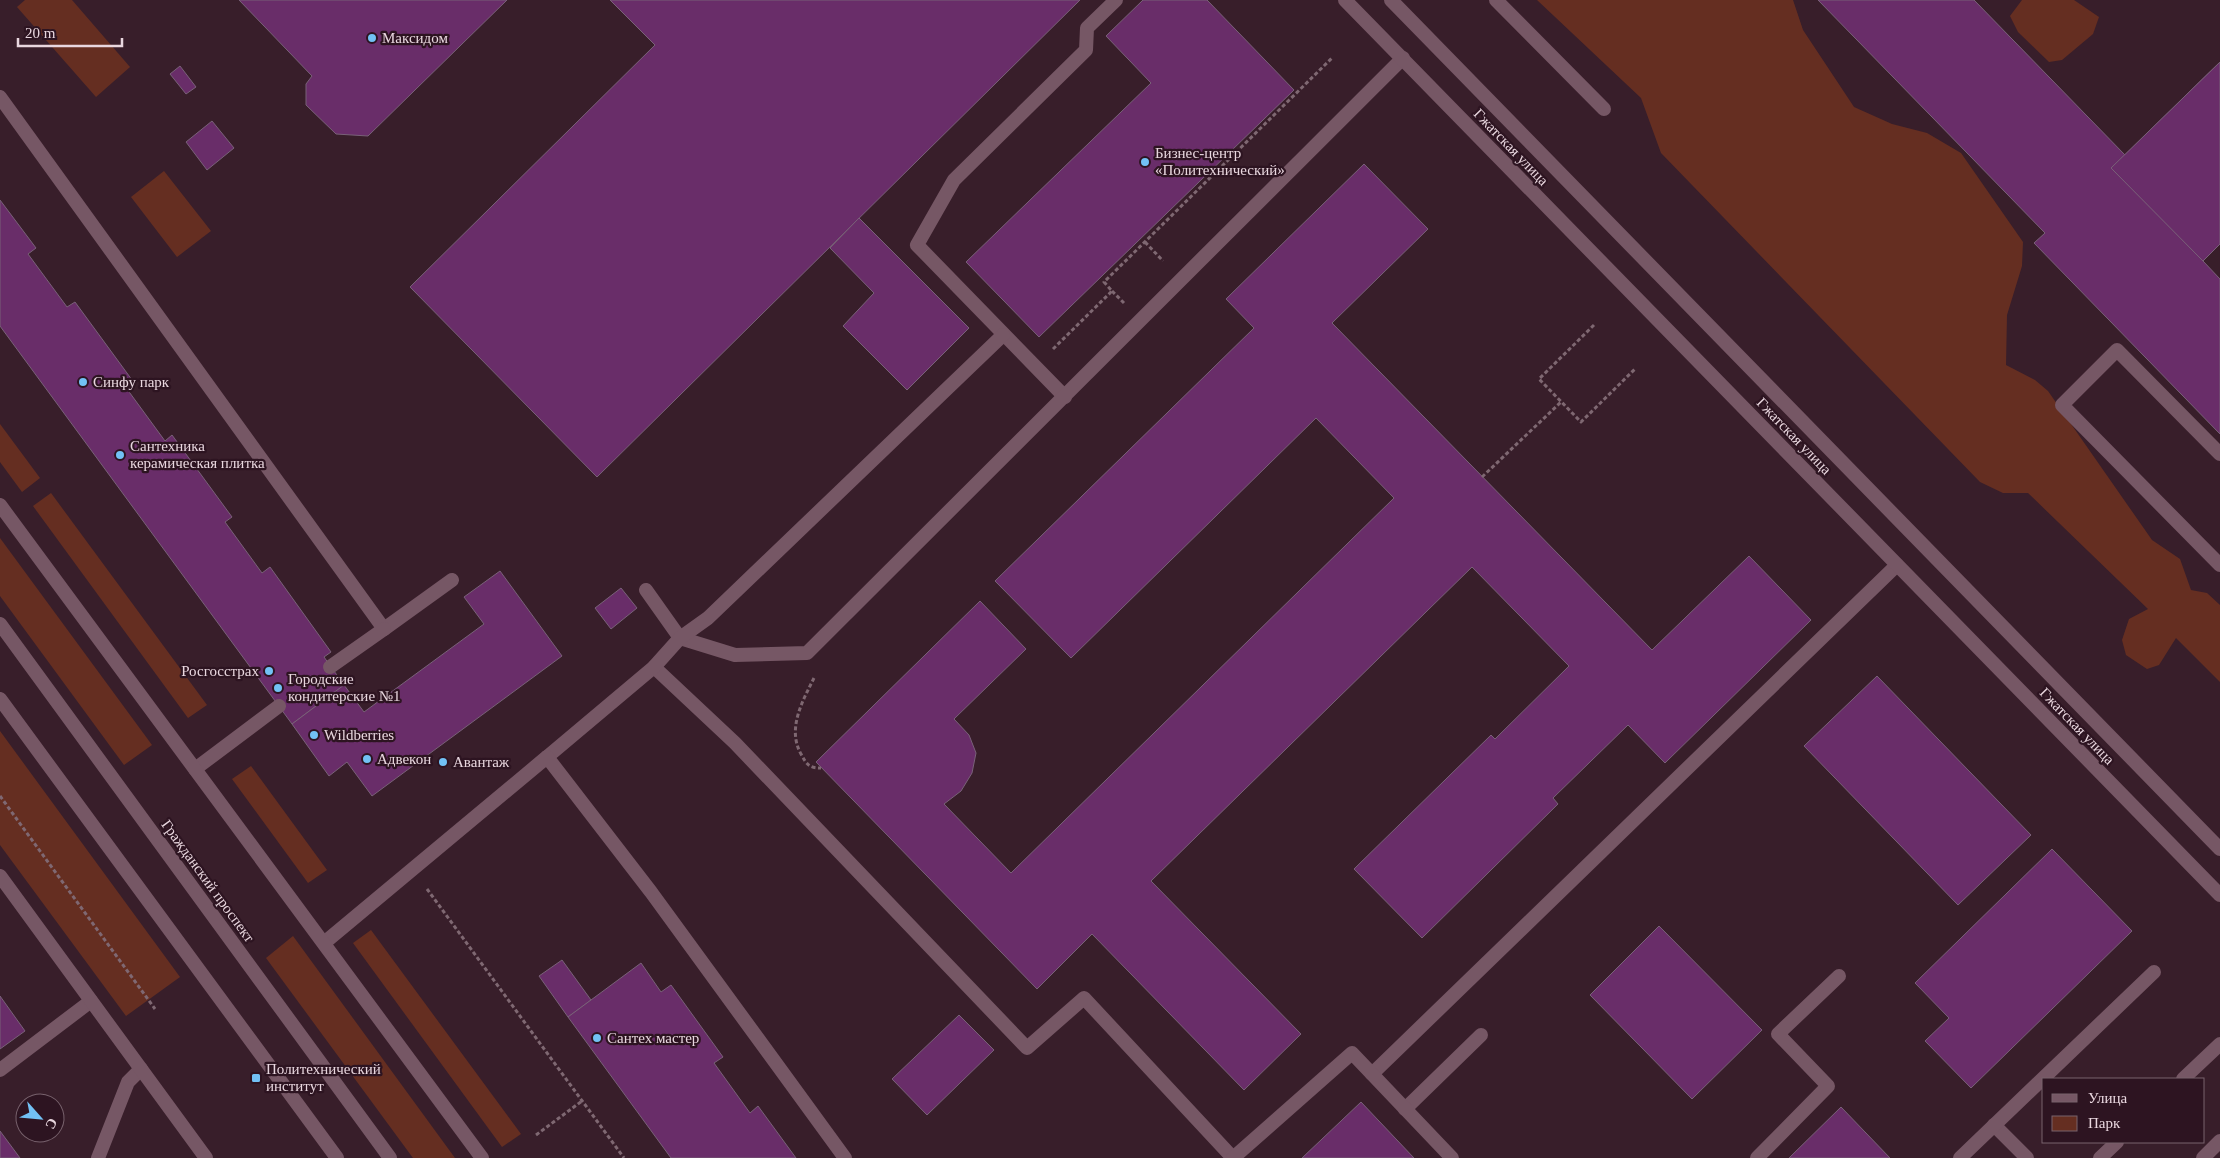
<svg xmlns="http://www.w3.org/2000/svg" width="2220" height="1158" viewBox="0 0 2220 1158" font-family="Georgia,serif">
<rect width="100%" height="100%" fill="#381e2a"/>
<!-- green -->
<g fill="#652e21">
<path d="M25 0H72L130 67 96 97 17 7Z"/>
<path d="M1537 0H1793L1803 30 1854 107 1892 124 1927 133 1961 153 2023 242 2022 266 2007 315 2006 365 2035 380 2048 391 2152 540 2180 559 2191 590 2207 593 2220 605V682L2176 638 2159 665 2147 669 2126 655 2122 640 2129 619 2148 609 2028 493H2003L1980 482 1661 153 1641 98Z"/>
<path d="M2022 0H2074L2099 17 2093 34 2062 60 2049 62 2018 32 2010 16Z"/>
<path d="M164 171 211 231 177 257 131 197Z"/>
<path d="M0 424 40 478 22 492 0 462Z"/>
<path d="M51 493 207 705 188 718 33 506Z"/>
<path d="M0 538 152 745 124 765 0 596Z"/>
<path d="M0 731 180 977 126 1016 0 845Z"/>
<path d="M251 766 327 870 308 883 232 779Z"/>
<path d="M371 930 521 1134 502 1147 353 943Z"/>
<path d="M293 936 455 1158H413L266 958Z"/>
</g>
<!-- building -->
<g fill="#692d69" stroke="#796178">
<path d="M239 0H507L368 136 336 134 306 105V84L312 76Z"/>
<path d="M610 0H1080L597 477 410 287 655 45Z"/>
<path d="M1143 0H1207L1294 90 1039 337 966 262 1151 83 1106 36Z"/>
<path d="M1818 0H1974L2125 155 2220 62V244L2203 261 2220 279V434L2034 243 2045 233Z"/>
<path d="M2220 62V244L2203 261 2111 168Z"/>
<path d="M180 66 196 87 186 94 170 74Z"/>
<path d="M212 121 234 148 207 170 186 142Z"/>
<path d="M1364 164 1428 229 1332 323 1652 650 1749 556 1811 620 1665 763 1628 725 1553 798 1558 804 1422 938 1354 869 1491 735 1495 739 1569 666 1472 567 1151 881 1301 1034 1244 1090 1092 934 1037 989 816 762 980 601 1026 649 954 719 969 735 976 753 972 773 961 791 944 804 1011 873 1394 498 1316 418 1071 658 995 581 1254 328 1226 299Z"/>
<path d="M0 200 36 248 28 254 67 307 75 302 135 384 127 389 165 441 172 435 232 517 225 522 262 573 270 567 331 652 324 657 344 685 292 724 0 326Z"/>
<path d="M859 218 969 328 907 390 843 326 874 293 830 248Z"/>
<path d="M500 571 562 656 372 796 347 762 329 776 292 724 344 685 364 712 484 624 464 597Z"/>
<path d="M621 588 637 608 611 629 595 608Z"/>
<path d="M1877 676 2031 835 1958 905 1804 746Z"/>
<path d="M2052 849 2132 931 1971 1088 1925 1041 1949 1018 1915 983Z"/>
<path d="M1659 926 1762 1030 1692 1099 1590 995Z"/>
<path d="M562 960 591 1000 568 1017 539 976Z"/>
<path d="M641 963 661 992 671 985 723 1057 714 1063 750 1113 758 1106 796 1158H671L568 1017Z"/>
<path d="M0 996 25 1031 0 1049Z"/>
<path d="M959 1015 994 1050 927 1115 892 1079Z"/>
<path d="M1361 1102 1414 1158H1302Z"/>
<path d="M1841 1107 1890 1158H1789Z"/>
<path d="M0 1131 20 1158H0Z"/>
</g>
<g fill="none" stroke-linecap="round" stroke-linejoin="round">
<!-- path -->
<g stroke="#7f6872" stroke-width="3" stroke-dasharray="4 2.5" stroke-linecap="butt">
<path d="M1145 242 1163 261"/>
<path d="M1112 291 1124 303"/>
<path d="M1594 325 1539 379 1581 422 1636 368"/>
<path d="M1053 349 1112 291 1104 282 1333 57"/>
<path d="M1482 477 1561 402"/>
<path d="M814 678C802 702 787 729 801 754 807 765 809 768 821 768"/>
<path d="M0 796 155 1009"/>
<path d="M427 889 624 1158"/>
<path d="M536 1135 582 1101"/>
</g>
<!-- service -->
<g stroke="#765765" stroke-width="14">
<path d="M1496 0 1604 109"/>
<path d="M0 97 384 629 452 580"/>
<path d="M1065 397 917 245 954 180 1086 50 1087 28 1116 0"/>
<path d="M2220 454 2117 350 2062 405 2220 565"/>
<path d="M646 590 680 638 735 655 807 653 1403 58"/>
<path d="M330 667 384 629"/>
<path d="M654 667 735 743 1027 1048 1084 998 1233 1158"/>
<path d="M547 757 654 667 680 638 708 618 1003 335"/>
<path d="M195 769 279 706"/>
<path d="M324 943 547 757 651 892 845 1158"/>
<path d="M0 1070 91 1001"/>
<path d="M1372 1074 1897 565"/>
<path d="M2183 1079 2220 1044"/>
<path d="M1405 1109 1481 1035"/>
<path d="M1994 1125 2027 1158"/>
<path d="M98 1158 128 1082 141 1069"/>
<path d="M1233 1158 1352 1053 1452 1158"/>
<path d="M1757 1158 1828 1086 1778 1034 1839 976"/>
<path d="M1960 1158 2154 972"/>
<path d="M2100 1158 2117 1142"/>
<path d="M2203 1158 2220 1141"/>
</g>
<!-- minor -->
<g stroke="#765765" stroke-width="14">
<path d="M1345 0 2220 895"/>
<path d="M1391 0 2220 849"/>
<path d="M0 505 482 1158"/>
<path d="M0 876 206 1158"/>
</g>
<!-- secondary -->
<g stroke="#765765" stroke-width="14">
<path d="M0 624 390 1158"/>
<path d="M0 699 337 1158"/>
</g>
</g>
<!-- markers -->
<g fill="#72c1f5" stroke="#2d1421" stroke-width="2">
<circle cx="372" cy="38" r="5"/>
<circle cx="1145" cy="162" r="5"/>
<circle cx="83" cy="382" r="5"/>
<circle cx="120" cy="455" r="5"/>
<circle cx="269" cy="671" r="5"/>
<circle cx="278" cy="688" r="5"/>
<circle cx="314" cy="735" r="5"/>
<circle cx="367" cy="759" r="5"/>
<circle cx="443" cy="762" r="5"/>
<circle cx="597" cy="1038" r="5"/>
<rect x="251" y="1073" width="10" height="10" rx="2.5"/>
</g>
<g text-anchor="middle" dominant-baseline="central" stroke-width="4.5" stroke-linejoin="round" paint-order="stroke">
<!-- poi labels -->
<g font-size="15" fill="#e9d7df" stroke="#2d1421" text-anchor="start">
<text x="382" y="38">Максидом</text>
<text x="1155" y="153">Бизнес-центр<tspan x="1155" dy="17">«Политехнический»</tspan></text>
<text x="93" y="382">Синфу парк</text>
<text x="130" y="446">Сантехника<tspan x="130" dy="17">керамическая плитка</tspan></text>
<text x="259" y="671" text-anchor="end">Росгосстрах</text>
<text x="288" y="679">Городские<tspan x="288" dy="17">кондитерские №1</tspan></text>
<text x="324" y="735">Wildberries</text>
<text x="377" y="759">Адвекон</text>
<text x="453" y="762">Авантаж</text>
<text x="607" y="1038">Сантех мастер</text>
<text x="266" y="1069">Политехнический<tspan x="266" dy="17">институт</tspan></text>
</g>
<!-- street labels -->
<g font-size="15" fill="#e9d7df" stroke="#2d1421">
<text transform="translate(1511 147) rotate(46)">Гжатская улица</text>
<text transform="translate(1794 436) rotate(46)">Гжатская улица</text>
<text transform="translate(2077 726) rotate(46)">Гжатская улица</text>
<text transform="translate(208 881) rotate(54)">Гражданский проспект</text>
</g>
</g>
<!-- legend -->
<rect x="2042" y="1078" width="162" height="65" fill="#2d1421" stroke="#78626d"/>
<rect x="2052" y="1094" width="25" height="8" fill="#765765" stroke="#78626d"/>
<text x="2088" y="1103" font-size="15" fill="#e9d7df">Улица</text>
<rect x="2052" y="1116" width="25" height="15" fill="#652e21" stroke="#78626d"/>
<text x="2088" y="1128" font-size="15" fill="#e9d7df">Парк</text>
<!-- north arrow -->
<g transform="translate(40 1118) rotate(117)"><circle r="24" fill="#2d1421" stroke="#78626d"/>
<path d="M0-4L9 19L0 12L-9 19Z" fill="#72c1f5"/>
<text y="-8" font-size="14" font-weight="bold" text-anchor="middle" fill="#e9d7df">С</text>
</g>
<!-- scale -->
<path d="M18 38v8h104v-8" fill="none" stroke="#e9d7df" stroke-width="2.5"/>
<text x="25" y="38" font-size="15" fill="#e9d7df" stroke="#2d1421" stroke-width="4" paint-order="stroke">20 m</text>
</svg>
